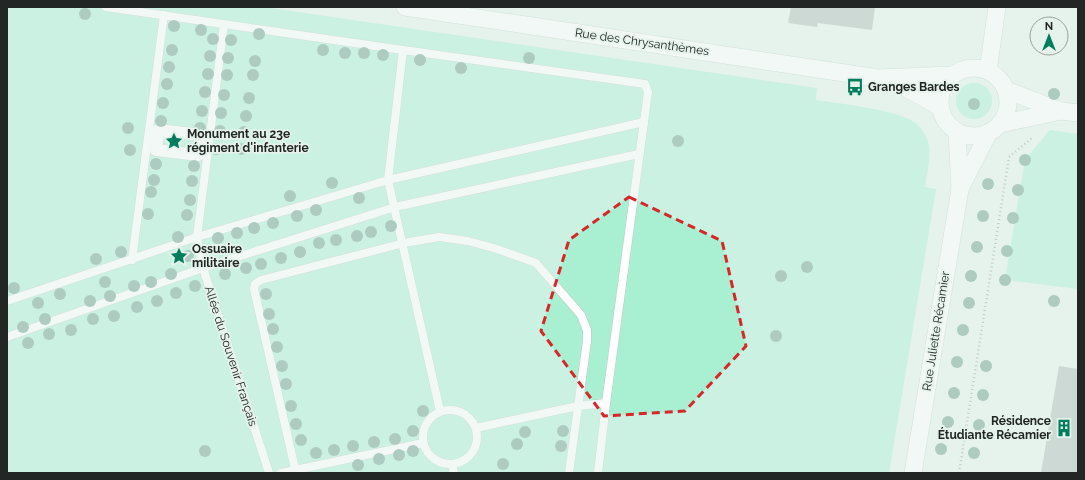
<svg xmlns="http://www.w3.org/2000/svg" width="1085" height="480" viewBox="0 0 1085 480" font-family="Raleway,sans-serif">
<rect width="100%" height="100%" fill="#e6f3ed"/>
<!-- green -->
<g fill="#a9efd2">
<path d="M7 7H264L817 88 816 100C841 104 894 109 914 122 921 127 927 136 929 145 931 159 927 173 925 187L936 189 889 473H7Z"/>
<circle cx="974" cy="101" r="18"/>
<path d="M1050 130 1078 134V289L1005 280 1025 160Z"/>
</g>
<!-- building -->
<g fill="#b0bbb6">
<path d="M791 7H875L872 30 818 23 817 27 788 23Z"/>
<path d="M1059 366 1078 369V473H1041Z"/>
</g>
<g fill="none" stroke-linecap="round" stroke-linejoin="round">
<!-- service casing -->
<g stroke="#bfcbc5" stroke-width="9">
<g id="service">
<path d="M106 7 403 50 388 180 440 411"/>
<path d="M224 24 197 237 203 268 269 473"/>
<path d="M403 50 645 84 648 92 606 403 598 473"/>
<path d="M132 260 164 15"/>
<path d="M7 301 197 237 388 180 644 122"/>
<path d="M7 337 203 268 395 207 639 154"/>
<circle cx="450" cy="437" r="27"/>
<path d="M476 428 578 406 606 403"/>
<path d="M452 464 454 473"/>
<path d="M281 473 423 443"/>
<path d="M296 473 254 289 255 284 261 280 404 243 439 237 468 241 497 249 536 263 581 315 587 330V341L569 473"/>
</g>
</g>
<!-- pedestrian casing -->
<g stroke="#bfcbc5" stroke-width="13">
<path id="pedestrian" d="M158 130 201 135 198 155 156 150Z"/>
</g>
<!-- minor casing -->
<g stroke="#bfcbc5" stroke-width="18">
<g id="minor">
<path d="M405 7 878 78 952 75"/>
<circle cx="974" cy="102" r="34"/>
<path d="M988 71 997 7"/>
<path d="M885 81 906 88 940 107"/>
<path d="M1006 90 1061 111 1078 113"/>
<path d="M1000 124 1061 111"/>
<path d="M960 189 989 132"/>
<path d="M913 473 960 189 957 132"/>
</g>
</g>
<!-- path -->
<path stroke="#959e9a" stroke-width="2.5" stroke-dasharray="1 3" stroke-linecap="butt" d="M959 473 1009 157 1033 137"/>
<!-- service -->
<use href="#service" stroke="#fff" stroke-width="8"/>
<!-- pedestrian -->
<use href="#pedestrian" stroke="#fff" stroke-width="12"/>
<!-- minor -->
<use href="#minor" stroke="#fff" stroke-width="17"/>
</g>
<!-- trees -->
<g fill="#699c8d">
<circle cx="85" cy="14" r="6"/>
<circle cx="174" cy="26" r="6"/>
<circle cx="201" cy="30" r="6"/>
<circle cx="259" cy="34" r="6"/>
<circle cx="213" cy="39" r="6"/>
<circle cx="231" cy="40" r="6"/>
<circle cx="172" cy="50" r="6"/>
<circle cx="323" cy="50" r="6"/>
<circle cx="345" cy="53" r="6"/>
<circle cx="364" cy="53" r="6"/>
<circle cx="383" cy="55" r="6"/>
<circle cx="210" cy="56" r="6"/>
<circle cx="228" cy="58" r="6"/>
<circle cx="529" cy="58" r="6"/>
<circle cx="420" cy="60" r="6"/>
<circle cx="255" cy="61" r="6"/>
<circle cx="169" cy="67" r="6"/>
<circle cx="461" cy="68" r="6"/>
<circle cx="208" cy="74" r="6"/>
<circle cx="227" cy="75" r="6"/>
<circle cx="253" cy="75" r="6"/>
<circle cx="167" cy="84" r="6"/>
<circle cx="205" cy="92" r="6"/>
<circle cx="1054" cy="94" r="6"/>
<circle cx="224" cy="95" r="6"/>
<circle cx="249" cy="98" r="6"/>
<circle cx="163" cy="103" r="6"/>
<circle cx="974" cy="104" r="6"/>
<circle cx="202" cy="111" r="6"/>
<circle cx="221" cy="113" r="6"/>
<circle cx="246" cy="116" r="6"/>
<circle cx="161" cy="121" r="6"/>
<circle cx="128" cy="128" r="6"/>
<circle cx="200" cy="128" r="6"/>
<circle cx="220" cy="131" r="6"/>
<circle cx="244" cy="132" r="6"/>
<circle cx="678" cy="141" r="6"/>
<circle cx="216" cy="149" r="6"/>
<circle cx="241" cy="149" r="6"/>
<circle cx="130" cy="150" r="6"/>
<circle cx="1025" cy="160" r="6"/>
<circle cx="156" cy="164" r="6"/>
<circle cx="194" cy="166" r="6"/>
<circle cx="154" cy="180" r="6"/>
<circle cx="192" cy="181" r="6"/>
<circle cx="332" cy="183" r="6"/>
<circle cx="988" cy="184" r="6"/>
<circle cx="1018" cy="190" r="6"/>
<circle cx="151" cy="192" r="6"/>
<circle cx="290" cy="196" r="6"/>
<circle cx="359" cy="198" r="6"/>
<circle cx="190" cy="200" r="6"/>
<circle cx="316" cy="210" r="6"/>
<circle cx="148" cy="214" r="6"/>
<circle cx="187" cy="215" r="6"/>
<circle cx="297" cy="216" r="6"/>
<circle cx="983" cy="216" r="6"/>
<circle cx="1013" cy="218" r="6"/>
<circle cx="273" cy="223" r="6"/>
<circle cx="391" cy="226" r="6"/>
<circle cx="254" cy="228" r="6"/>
<circle cx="371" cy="232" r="6"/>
<circle cx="237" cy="233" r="6"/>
<circle cx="357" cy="236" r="6"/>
<circle cx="178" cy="237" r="6"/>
<circle cx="218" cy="238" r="6"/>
<circle cx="336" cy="240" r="6"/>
<circle cx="319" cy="243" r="6"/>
<circle cx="977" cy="247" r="6"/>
<circle cx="1007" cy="251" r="6"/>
<circle cx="121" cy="252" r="6"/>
<circle cx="300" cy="252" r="6"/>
<circle cx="188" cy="256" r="6"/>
<circle cx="281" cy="258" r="6"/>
<circle cx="96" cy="259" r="6"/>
<circle cx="261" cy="264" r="6"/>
<circle cx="807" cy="267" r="6"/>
<circle cx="246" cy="268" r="6"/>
<circle cx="171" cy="274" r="6"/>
<circle cx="225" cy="274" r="6"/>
<circle cx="781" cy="276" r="6"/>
<circle cx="971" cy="276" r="6"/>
<circle cx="1005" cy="280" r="6"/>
<circle cx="105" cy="282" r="6"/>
<circle cx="151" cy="282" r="6"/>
<circle cx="134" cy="286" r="6"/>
<circle cx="195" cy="286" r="6"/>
<circle cx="14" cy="288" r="6"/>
<circle cx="176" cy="293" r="6"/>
<circle cx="60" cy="294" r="6"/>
<circle cx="266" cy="294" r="6"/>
<circle cx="110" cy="296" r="6"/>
<circle cx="90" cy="301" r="6"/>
<circle cx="157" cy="301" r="6"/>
<circle cx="1054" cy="301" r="6"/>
<circle cx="38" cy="303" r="6"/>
<circle cx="969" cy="303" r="6"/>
<circle cx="137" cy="307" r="6"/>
<circle cx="269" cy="314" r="6"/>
<circle cx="114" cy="316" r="6"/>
<circle cx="45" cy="319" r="6"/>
<circle cx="93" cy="319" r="6"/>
<circle cx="23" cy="327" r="6"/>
<circle cx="273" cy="329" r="6"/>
<circle cx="71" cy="330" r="6"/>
<circle cx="963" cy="330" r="6"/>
<circle cx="49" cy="334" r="6"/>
<circle cx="776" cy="336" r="6"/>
<circle cx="28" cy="343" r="6"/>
<circle cx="277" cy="347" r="6"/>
<circle cx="957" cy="362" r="6"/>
<circle cx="282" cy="366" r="6"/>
<circle cx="986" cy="366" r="6"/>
<circle cx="286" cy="384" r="6"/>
<circle cx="954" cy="393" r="6"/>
<circle cx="983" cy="395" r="6"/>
<circle cx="291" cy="406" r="6"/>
<circle cx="423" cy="411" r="6"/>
<circle cx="948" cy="422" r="6"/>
<circle cx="296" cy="424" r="6"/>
<circle cx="979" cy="425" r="6"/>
<circle cx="413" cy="431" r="6"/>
<circle cx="563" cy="431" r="6"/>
<circle cx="525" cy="432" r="6"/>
<circle cx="395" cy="439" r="6"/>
<circle cx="301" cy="440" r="6"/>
<circle cx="374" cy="442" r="6"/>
<circle cx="517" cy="444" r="6"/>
<circle cx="353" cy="446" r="6"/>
<circle cx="561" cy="446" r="6"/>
<circle cx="941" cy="449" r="6"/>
<circle cx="334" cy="450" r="6"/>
<circle cx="205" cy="451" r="6"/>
<circle cx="413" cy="451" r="6"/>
<circle cx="316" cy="453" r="6"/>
<circle cx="974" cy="453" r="6"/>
<circle cx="399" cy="455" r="6"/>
<circle cx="379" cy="459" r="6"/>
<circle cx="503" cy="464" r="6"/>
<circle cx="358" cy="465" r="6"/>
</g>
<!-- marked area -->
<path d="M0 0H1085V480H0ZM629 197 722 241 746 346 685 411 604 416 541 331 569 240Z" fill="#e6f3ed" fill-opacity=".55" fill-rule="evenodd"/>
<path fill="none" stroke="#d62828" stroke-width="3" stroke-dasharray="8 5" stroke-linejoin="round" d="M629 197 722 241 746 346 685 411 604 416 541 331 569 240Z"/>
<!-- icons -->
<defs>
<g id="bus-bare" transform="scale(1.38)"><path d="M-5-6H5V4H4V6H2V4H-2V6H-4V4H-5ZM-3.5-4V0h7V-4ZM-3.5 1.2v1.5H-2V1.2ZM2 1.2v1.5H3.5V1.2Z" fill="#007d5c" stroke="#e6f3ed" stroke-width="2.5" paint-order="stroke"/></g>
<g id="sight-bare" transform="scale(1.38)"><path d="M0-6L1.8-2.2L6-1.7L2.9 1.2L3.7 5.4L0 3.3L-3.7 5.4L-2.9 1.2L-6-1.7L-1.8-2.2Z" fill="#007d5c" stroke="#e6f3ed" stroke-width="2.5" paint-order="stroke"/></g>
<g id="building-bare" transform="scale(1.38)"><path d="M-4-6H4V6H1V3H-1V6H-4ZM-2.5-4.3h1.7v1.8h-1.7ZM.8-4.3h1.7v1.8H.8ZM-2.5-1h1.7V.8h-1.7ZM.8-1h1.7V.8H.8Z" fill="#007d5c" stroke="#e6f3ed" stroke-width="2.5" paint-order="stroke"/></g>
</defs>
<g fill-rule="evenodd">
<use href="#bus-bare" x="855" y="87"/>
<use href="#sight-bare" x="174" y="141"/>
<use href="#sight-bare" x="179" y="256"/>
<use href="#building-bare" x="1064" y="428"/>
</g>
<g text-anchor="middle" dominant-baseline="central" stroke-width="3.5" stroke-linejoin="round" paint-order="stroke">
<!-- street labels -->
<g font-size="12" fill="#222725" stroke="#e6f3ed">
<text transform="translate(642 42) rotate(8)">Rue des Chrysanthèmes</text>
<text transform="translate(936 331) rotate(-81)">Rue Juliette Récamier</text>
<text transform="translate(231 356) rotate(72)">Allée du Souvenir Français</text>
</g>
<!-- poi labels -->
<g font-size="12" font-weight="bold" fill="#222725" stroke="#e6f3ed" text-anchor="start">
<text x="868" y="87">Granges Bardes</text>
<text x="187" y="134">Monument au 23e<tspan x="187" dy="14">régiment d'infanterie</tspan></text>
<text x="192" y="249">Ossuaire<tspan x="192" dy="14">militaire</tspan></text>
<text x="1051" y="421" text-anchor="end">Résidence<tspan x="1051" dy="14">Étudiante Récamier</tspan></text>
</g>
</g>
<!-- border -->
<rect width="1085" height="480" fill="none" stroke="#222725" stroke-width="16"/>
<!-- north arrow -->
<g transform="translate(1049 36)"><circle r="19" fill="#e6f3ed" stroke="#98a19d"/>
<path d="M0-3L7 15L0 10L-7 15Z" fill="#007d5c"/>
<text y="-6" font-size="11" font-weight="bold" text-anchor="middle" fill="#222725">N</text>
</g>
</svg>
